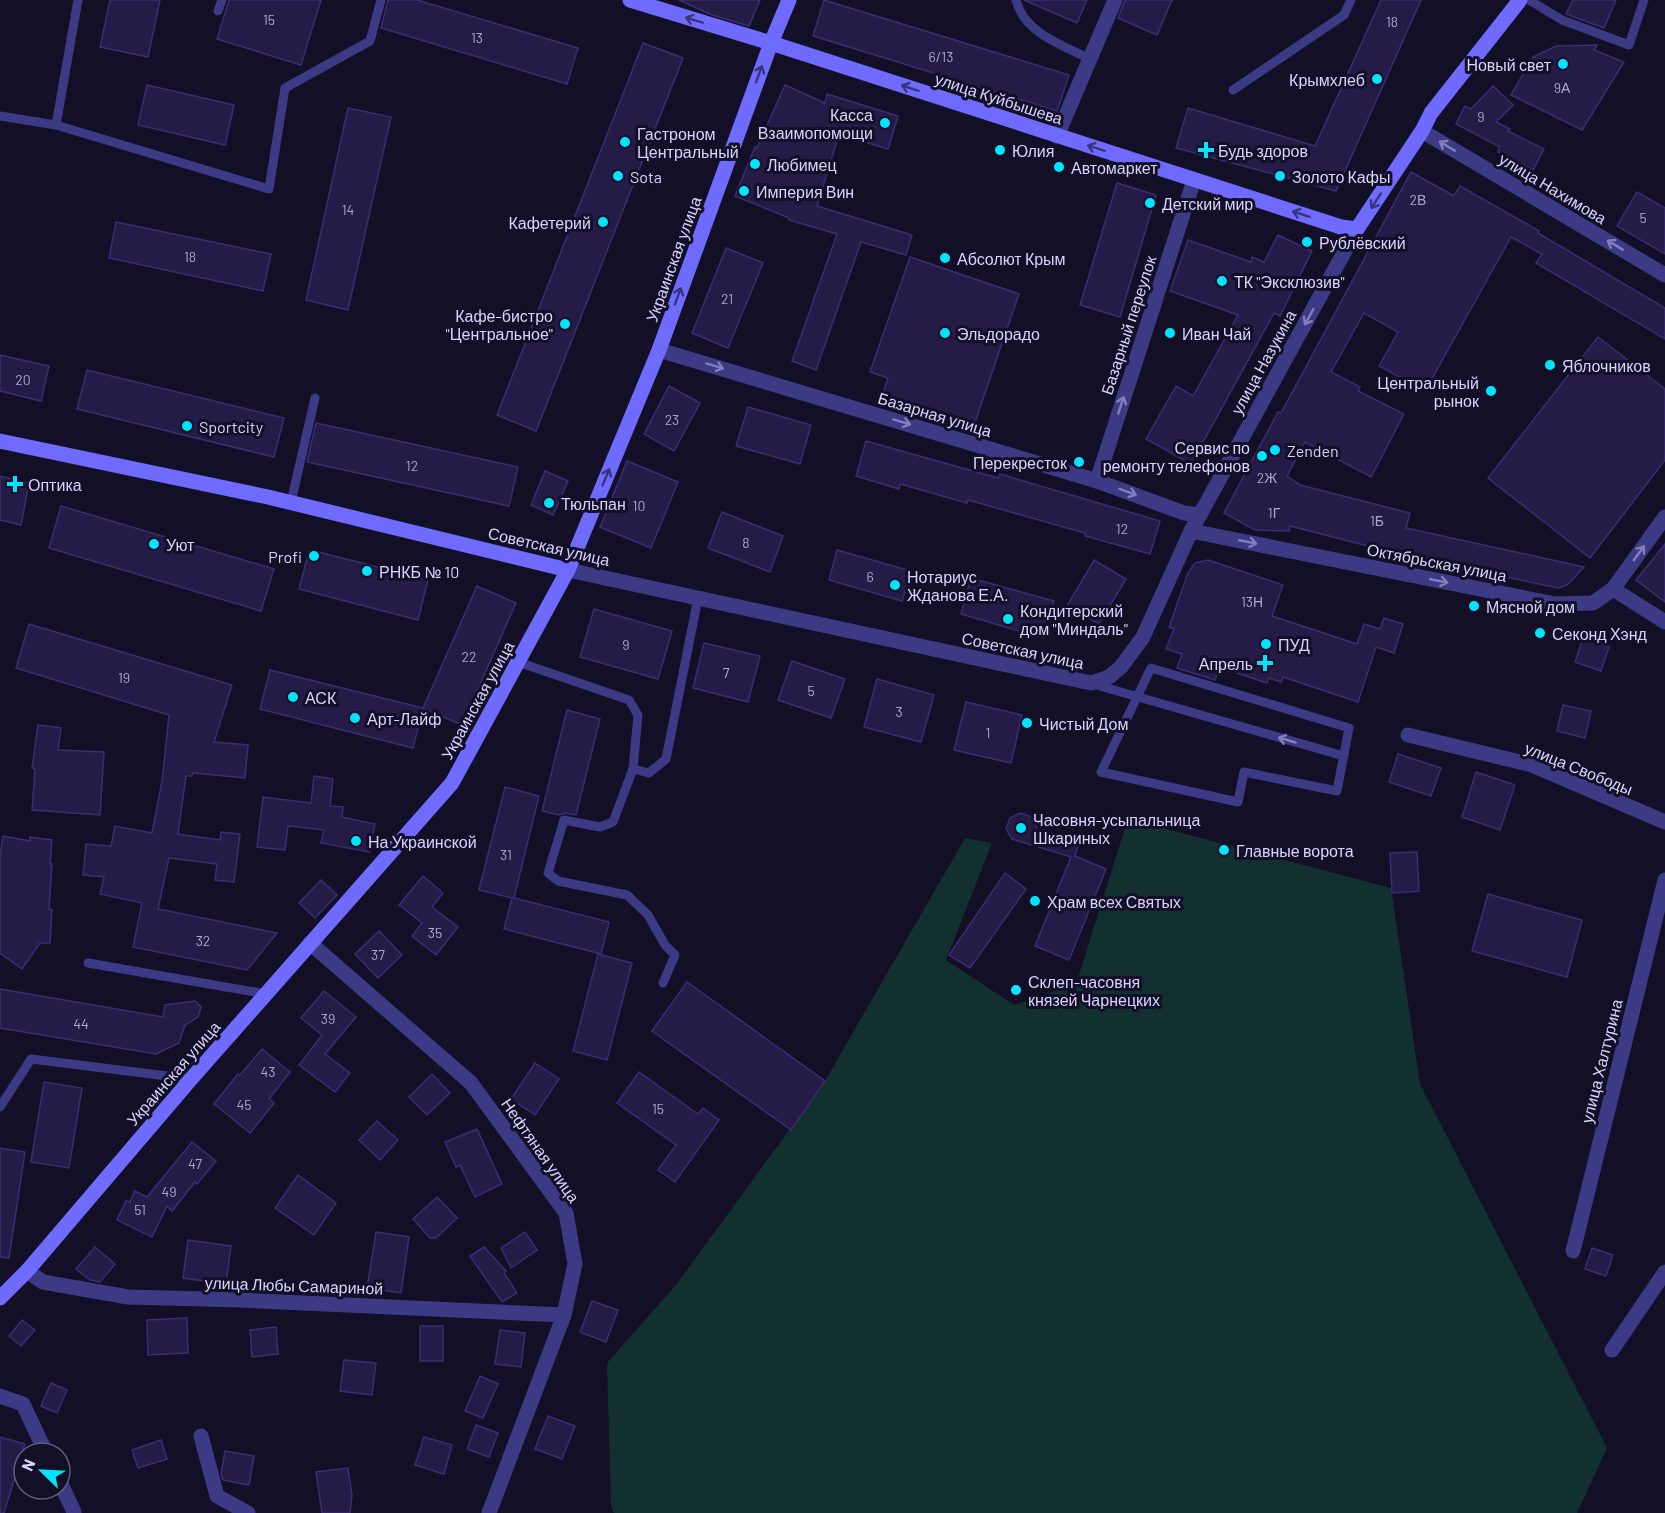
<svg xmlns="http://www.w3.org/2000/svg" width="1665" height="1513" viewBox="0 0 1665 1513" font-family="Barlow,sans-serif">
<rect width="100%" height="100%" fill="#130f26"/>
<!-- green -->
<path fill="#12302f" d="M1128 819 1391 888 1420 1084 1607 1448 1577 1513H614L611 1506 607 1363 676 1285 825 1081 965 838 992 843 946 960 1014 1005 1076 984Z"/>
<!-- building -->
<g fill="#241b47" stroke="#3b2d73" stroke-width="1.5">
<path d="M110 0H160L148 57 100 47Z"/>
<path d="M229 0H321L301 65 217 39Z"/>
<path d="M388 0H417L578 48 567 84 381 28Z"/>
<path d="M679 0H760L749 26 712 15Z"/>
<path d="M824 0 1069 75 1057 111 813 36Z"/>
<path d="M1024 0H1087L1077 23Z"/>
<path d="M1125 0H1172L1157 35 1118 18Z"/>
<path d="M1381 0H1421L1336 191 1176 148 1188 108 1315 146Z"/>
<path d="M1573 0H1616L1604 28 1566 14Z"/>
<path d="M643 43 683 58 536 431 497 415Z"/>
<path d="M1597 45 1594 50 1624 62 1582 130 1511 95 1533 57 1556 46Z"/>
<path d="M147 85 234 105 225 145 138 125Z"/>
<path d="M785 85 825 103 827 94 898 116 888 149 839 134 817 206 912 235 906 255 861 242 816 370 792 361 837 234 789 220V218L735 196 755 147 757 148Z"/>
<path d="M1493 86 1513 105 1496 122 1510 129 1508 131 1544 149 1533 170 1498 152 1500 147 1456 124 1465 106 1471 109Z"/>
<path d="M348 108 391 117 348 310 306 300Z"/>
<path d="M1411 172 1454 196 1460 186 1539 231 1538 233 1665 308V339L1536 263 1542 254 1511 237 1425 391 1379 366 1398 332 1364 313 1331 372 1360 387 1358 391 1404 414 1371 477 1305 442 1287 476 1300 485 1410 513 1406 528 1584 567 1567 585 1558 588 1399 554 1290 526 1289 531 1255 530 1224 513 1278 412 1281 413Z"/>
<path d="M1117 183 1156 195 1120 317 1080 305Z"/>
<path d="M1637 192 1665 208V254L1617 226Z"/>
<path d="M116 222 271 254 263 291 109 258Z"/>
<path d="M1278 235 1312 251 1280 316 1274 313 1191 464 1146 439 1176 386 1193 396 1238 315 1170 291 1188 240 1251 262 1252 257 1264 262Z"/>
<path d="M726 248 763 263 728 348 692 333Z"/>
<path d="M910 257 1019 294 973 428 882 396 888 378 870 372Z"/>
<path d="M1598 337 1665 389V460L1590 558 1488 478Z"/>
<path d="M0 355 49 366 41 401 0 391Z"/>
<path d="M87 370 284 418 274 457 77 409Z"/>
<path d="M669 386 700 403 674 451 644 434Z"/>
<path d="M748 407 811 425 800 464 736 446Z"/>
<path d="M316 423 518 467 509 506 307 462Z"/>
<path d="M866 441 998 478 1000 474 1160 521 1150 554 1085 536V533L968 500 967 503 900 484 899 489 856 476Z"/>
<path d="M627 461 678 482 651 548 600 527Z"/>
<path d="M545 471 568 481 553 515 531 505Z"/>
<path d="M0 476 29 483 21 525 0 520Z"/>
<path d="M61 506 274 569 261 611 49 548Z"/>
<path d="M722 512 783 536 770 572 708 548Z"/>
<path d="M1665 544V602L1636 580Z"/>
<path d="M837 550 911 571 902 601 829 580Z"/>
<path d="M309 551H315L428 580 418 620 299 589Z"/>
<path d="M1094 560 1126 579 1099 624 1067 606Z"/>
<path d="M1208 560 1283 585 1272 616 1357 644 1364 624 1380 629 1384 618 1403 624 1394 653 1376 647 1358 702 1283 677 1281 682 1269 678 1267 683 1219 667 1215 680 1177 668 1182 654 1166 649 1174 629 1169 627 1188 573 1195 563Z"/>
<path d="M971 578 1054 601 1043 638 961 614Z"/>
<path d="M477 586 516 603 462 725 423 708Z"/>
<path d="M594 609 672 631 658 679 580 657Z"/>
<path d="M29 624 232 685 214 742 248 745 245 778 193 773 192 776H186L178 834 220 840 221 832 240 834 234 882 215 880 217 864 169 858 158 909 277 933 247 970 133 947 142 903 100 894 104 877 83 875 86 844 111 846 115 826 152 833 162 781 169 715 16 668Z"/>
<path d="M1583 638 1609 647 1601 671 1575 662Z"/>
<path d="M704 643 760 656 748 702 693 688Z"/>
<path d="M792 661 845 679 831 718 778 700Z"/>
<path d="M270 670 423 708 413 748 260 709Z"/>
<path d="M877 679 934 695 921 742 864 727Z"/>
<path d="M966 702 1022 715 1011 763 954 750Z"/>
<path d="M1563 705 1591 711 1585 738 1557 731Z"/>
<path d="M567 710 600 719 576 815 565 813 559 815 542 811Z"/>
<path d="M38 725 61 728 58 750 104 752 100 815 32 810 35 769 32 768Z"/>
<path d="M1398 754 1441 768 1431 796 1389 782Z"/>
<path d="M1476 772 1515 785 1500 830 1462 817Z"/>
<path d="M314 776 333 779 330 806 343 807 342 817 375 824 369 852 321 843 324 830 288 826 285 850 257 847 263 797 311 803Z"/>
<path d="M505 787 539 796 514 898 609 922 601 954 504 929 512 898 479 890Z"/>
<path d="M1020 813 1032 817 1038 831 1078 846 1075 856 1106 869 1069 960 1035 946 1071 857 1012 839 1006 829 1010 818Z"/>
<path d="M3 836 30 841V837L52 840 50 864H52L49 909 52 910 50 943H40L22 969 0 953V856Z"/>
<path d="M1417 852 1419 891 1392 893 1390 853Z"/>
<path d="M1005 873 1026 889 970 968 949 955Z"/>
<path d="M423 876 443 893 432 907 458 927 436 955 412 936 422 923 399 905Z"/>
<path d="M321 880 337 895 315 918 299 903Z"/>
<path d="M1488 894 1582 920 1567 977 1472 951Z"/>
<path d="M379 931 402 955 378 978 355 954Z"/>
<path d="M598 954 632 963 607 1060 573 1051Z"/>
<path d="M687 982 825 1081 791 1130 652 1031Z"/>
<path d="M0 989 163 1017 165 1005 195 1001 201 1007 198 1017 185 1025 179 1043 156 1054 0 1028Z"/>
<path d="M324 991 356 1017 325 1054 350 1073 335 1092 299 1065 322 1035 301 1018Z"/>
<path d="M262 1049 290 1072 269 1099 274 1103 250 1133 214 1104 238 1074 240 1075Z"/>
<path d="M535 1063 559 1079 535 1115 511 1099Z"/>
<path d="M639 1072 698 1114 703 1108 719 1120 675 1182 658 1170 676 1145 617 1103Z"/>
<path d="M432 1074 450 1093 427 1115 409 1097Z"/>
<path d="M44 1082 82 1088 69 1168 31 1162Z"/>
<path d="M377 1121 398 1140 380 1160 359 1140Z"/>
<path d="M477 1129 502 1184 475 1197 460 1165 456 1167 445 1142Z"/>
<path d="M192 1142 216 1161 197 1184 195 1182 172 1211 167 1206 152 1237 117 1220 126 1201 130 1202 135 1191 147 1197Z"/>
<path d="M0 1148 25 1152 9 1258 0 1257Z"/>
<path d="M298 1175 336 1203 314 1235 275 1208Z"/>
<path d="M437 1197 457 1218 436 1238H430L413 1219Z"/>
<path d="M376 1232 409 1237 401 1293 367 1288Z"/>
<path d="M525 1232 537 1250 511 1268 501 1248Z"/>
<path d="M188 1240 231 1246 226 1284 183 1278Z"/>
<path d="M95 1247 115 1264 100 1282 90 1280 76 1269Z"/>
<path d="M484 1247 506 1271 504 1273 517 1293 502 1302 470 1256Z"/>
<path d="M1592 1248 1613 1255 1606 1276 1585 1269Z"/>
<path d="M592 1301 618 1310 606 1342 580 1332Z"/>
<path d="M187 1318 188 1353 148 1355 147 1320Z"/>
<path d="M22 1320 35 1330 21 1346 9 1336Z"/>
<rect x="420" y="1326" width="23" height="35"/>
<path d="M276 1327 278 1354 252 1357 250 1330Z"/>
<path d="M500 1330 525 1333 521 1367 495 1364Z"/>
<path d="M344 1360 376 1363 372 1395 340 1391Z"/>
<path d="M480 1376 498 1384 483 1418 465 1411Z"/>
<path d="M51 1383 67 1390 57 1413 41 1406Z"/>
<path d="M548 1416 575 1426 562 1459 535 1449Z"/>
<path d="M476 1425 498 1433 489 1457 467 1449Z"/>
<path d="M0 1437 25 1444 4 1513H0Z"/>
<path d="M424 1437 452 1445 444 1474 415 1465Z"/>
<path d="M161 1440 167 1459 138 1468 132 1450Z"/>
<path d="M225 1451 254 1456 249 1485 223 1480 221 1474Z"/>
<path d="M348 1468 352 1495 350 1513H322L316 1472Z"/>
</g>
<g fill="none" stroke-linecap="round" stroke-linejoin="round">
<!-- service -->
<g stroke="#3d3a85" stroke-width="9">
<path d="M1016 0C1024 33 1062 45 1090 59"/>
<path d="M1529 0 1562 20 1629 45 1644 0"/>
<path d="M218 11 222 0"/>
<path d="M1233 90 1344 15 1351 0"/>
<path d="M0 116 56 125 78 0"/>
<path d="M56 125 269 189 285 88 370 41 381 0"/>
<path d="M291 502 315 398"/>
<path d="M518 662 629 700 638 715 633 769 649 773 666 759 698 598"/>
<path d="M1151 668 1349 728 1337 791 1244 772 1238 802 1101 772Z"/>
<path d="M1093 684 1344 756"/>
<path d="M633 769 613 822 600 827 564 820 548 873 558 881 627 895 648 915 665 945 675 955 663 983"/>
<path d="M88 963 266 994"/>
<path d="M0 1107 31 1059 191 1079"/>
</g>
<!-- minor -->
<g stroke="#3d3a85" stroke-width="15">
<path d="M1422 131 1665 275"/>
<path d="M1057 136 1115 0"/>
<path d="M659 350 1097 481 1184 513 1200 515"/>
<path d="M1097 481 1194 180"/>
<path d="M1613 589 1665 622"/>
<path d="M1408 735 1532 765 1665 822"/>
<path d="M310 943 471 1083 566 1213 575 1264 564 1315 489 1513"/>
<path d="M1573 1251 1665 880"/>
<path d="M27 1271 43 1282 128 1297 240 1300 564 1315"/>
<path d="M1612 1350 1665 1272"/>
<path d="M0 1396 23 1404 46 1453"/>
<path d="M201 1436 217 1496 248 1513"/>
<path d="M60 1482 74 1512"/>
</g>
<!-- tertiary -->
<g stroke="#3d3a85" stroke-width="15">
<path d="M1191 531 1555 604 1593 603 1613 589 1665 517"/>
<path d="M568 570 1091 683 1109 677 1121 667 1143 637 1191 531 1357 229"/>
</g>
<!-- secondary -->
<g stroke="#6f6bff" stroke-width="15">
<path d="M630 0 771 43 1341 227 1357 229 1422 131 1431 113 1520 0"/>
<path d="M0 441 268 497 568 570"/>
<path d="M0 1298 27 1271 191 1079 452 783 568 570 659 350 771 43 789 0"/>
</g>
</g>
<!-- one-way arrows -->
<defs><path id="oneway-shaft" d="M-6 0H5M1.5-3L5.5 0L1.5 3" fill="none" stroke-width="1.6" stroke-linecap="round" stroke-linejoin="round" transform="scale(1.5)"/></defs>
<g stroke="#38347d">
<use href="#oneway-shaft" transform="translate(694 20) rotate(-163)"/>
<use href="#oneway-shaft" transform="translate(759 74) rotate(-70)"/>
<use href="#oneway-shaft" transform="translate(910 88) rotate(-162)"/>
<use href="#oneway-shaft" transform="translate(1096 148) rotate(-162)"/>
<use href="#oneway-shaft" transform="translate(1376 201) rotate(123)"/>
<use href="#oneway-shaft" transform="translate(1301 214) rotate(-162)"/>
<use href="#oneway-shaft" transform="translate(678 296) rotate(-70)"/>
<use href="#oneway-shaft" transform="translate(606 477) rotate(-68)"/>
</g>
<g stroke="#837fbc">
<use href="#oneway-shaft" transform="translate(1447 146) rotate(-149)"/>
<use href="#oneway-shaft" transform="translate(1615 245) rotate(-149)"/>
<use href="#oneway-shaft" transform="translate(1309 317) rotate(119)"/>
<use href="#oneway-shaft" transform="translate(715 366) rotate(17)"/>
<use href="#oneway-shaft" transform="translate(1121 405) rotate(-72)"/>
<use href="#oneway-shaft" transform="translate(902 422) rotate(17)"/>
<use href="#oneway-shaft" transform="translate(1128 492) rotate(20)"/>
<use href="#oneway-shaft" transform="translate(1248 542) rotate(11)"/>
<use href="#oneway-shaft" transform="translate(1639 553) rotate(-54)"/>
<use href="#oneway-shaft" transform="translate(1439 581) rotate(11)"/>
<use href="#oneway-shaft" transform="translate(1287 740) rotate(-164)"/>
</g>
<!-- markers -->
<g fill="#00e5ff" stroke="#130f26" stroke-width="2">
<circle cx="1563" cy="64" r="6"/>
<circle cx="1377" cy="79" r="6"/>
<circle cx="885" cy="123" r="6"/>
<circle cx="625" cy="142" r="6"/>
<circle cx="1000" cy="150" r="6"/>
<path d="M1203 141h6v6h6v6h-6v6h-6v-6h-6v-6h6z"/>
<circle cx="755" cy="164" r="6"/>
<circle cx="1059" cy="167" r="6"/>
<circle cx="618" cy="176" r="6"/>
<circle cx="1280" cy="176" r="6"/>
<circle cx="744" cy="191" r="6"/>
<circle cx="1150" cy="203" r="6"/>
<circle cx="603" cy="222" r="6"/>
<circle cx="1307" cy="242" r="6"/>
<circle cx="945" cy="258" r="6"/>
<circle cx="1222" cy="281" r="6"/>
<circle cx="565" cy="324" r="6"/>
<circle cx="945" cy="333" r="6"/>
<circle cx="1170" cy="333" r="6"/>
<circle cx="1550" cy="365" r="6"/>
<circle cx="1491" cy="391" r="6"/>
<circle cx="187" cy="426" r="6"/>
<circle cx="1275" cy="450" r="6"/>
<circle cx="1262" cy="456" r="6"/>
<circle cx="1079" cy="462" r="6"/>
<path d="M12 475h6v6h6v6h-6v6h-6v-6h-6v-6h6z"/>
<circle cx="549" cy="503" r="6"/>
<circle cx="154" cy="544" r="6"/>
<circle cx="314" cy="556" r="6"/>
<circle cx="367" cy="571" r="6"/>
<circle cx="895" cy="585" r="6"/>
<circle cx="1474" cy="606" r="6"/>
<circle cx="1008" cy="619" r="6"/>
<circle cx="1540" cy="633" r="6"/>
<circle cx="1266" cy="644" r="6"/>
<path d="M1262 654h6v6h6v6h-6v6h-6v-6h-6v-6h6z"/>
<circle cx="293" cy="697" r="6"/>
<circle cx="355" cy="718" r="6"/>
<circle cx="1027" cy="723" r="6"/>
<circle cx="1021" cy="828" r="6"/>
<circle cx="356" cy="841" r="6"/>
<circle cx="1224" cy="850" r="6"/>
<circle cx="1035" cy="901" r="6"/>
<circle cx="1016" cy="990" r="6"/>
</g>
<g text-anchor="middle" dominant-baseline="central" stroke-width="6" stroke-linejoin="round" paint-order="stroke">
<!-- number labels -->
<g font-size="14" fill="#aca6d1">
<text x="269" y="19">15</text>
<text x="1392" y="21">18</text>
<text x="477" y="37">13</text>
<text x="941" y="56">6/13</text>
<text x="1562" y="87">9А</text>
<text x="1481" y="116">9</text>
<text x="1418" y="199">2В</text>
<text x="348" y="209">14</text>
<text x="1643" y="217">5</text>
<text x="190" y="256">18</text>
<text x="727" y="298">21</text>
<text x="23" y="379">20</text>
<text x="672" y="419">23</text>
<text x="412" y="465">12</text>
<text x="1267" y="477">2Ж</text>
<text x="639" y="505">10</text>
<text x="1274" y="512">1Г</text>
<text x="1377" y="520">1Б</text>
<text x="1122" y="528">12</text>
<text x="746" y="542">8</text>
<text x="870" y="576">6</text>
<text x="1252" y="601">13Н</text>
<text x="626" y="644">9</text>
<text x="469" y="656">22</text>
<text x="726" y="672">7</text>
<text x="124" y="677">19</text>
<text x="811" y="690">5</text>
<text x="899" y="711">3</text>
<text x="988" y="732">1</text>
<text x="506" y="854">31</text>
<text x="435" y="932">35</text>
<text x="203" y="940">32</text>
<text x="378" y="954">37</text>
<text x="328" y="1018">39</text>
<text x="81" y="1023">44</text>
<text x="268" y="1071">43</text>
<text x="244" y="1104">45</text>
<text x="658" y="1108">15</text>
<text x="195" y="1163">47</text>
<text x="169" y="1191">49</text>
<text x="140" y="1209">51</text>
</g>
<!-- poi labels -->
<g font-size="16" fill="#d9d4ff" stroke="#130f26" text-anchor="start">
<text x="1551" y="64" text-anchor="end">Новый свет</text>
<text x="1365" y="79" text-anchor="end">Крымхлеб</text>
<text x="873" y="114" text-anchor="end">Касса<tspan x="873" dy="18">Взаимопомощи</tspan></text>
<text x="637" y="133">Гастроном<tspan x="637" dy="18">Центральный</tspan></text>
<text x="1012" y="150">Юлия</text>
<text x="1218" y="150">Будь здоров</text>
<text x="767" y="164">Любимец</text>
<text x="1071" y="167">Автомаркет</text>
<text x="630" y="176">Sota</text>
<text x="1292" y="176">Золото Кафы</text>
<text x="756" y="191">Империя Вин</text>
<text x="1162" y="203">Детский мир</text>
<text x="591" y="222" text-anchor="end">Кафетерий</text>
<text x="1319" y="242">Рублёвский</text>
<text x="957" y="258">Абсолют Крым</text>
<text x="1234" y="281">ТК "Эксклюзив"</text>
<text x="553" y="315" text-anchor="end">Кафе‐бистро<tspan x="553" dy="18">"Центральное"</tspan></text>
<text x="957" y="333">Эльдорадо</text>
<text x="1182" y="333">Иван Чай</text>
<text x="1562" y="365">Яблочников</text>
<text x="1479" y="382" text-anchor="end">Центральный<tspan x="1479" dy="18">рынок</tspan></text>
<text x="199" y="426">Sportcity</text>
<text x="1250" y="447" text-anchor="end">Сервис по<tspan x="1250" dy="18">ремонту телефонов</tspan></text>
<text x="1287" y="450">Zenden</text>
<text x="1067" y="462" text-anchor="end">Перекресток</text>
<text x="28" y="484">Оптика</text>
<text x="561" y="503">Тюльпан</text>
<text x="166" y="544">Уют</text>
<text x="302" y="556" text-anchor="end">Profi</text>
<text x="379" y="571">РНКБ № 10</text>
<text x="907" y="576">Нотариус<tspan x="907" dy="18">Жданова Е.А.</tspan></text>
<text x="1486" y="606">Мясной дом</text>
<text x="1020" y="610">Кондитерский<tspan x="1020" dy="18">дом "Миндаль"</tspan></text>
<text x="1552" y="633">Секонд Хэнд</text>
<text x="1278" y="644">ПУД</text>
<text x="1253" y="663" text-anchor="end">Апрель</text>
<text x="305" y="697">АСК</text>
<text x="367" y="718">Арт-Лайф</text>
<text x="1039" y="723">Чистый Дом</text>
<text x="1033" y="819">Часовня-усыпальница<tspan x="1033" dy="18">Шкариных</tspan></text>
<text x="368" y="841">На Украинской</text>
<text x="1236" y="850">Главные ворота</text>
<text x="1047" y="901">Храм всех Святых</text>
<text x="1028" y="981">Склеп-часовня<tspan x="1028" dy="18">князей Чарнецких</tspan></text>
</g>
<!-- street labels -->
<g font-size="16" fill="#d9d4ff" stroke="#130f26">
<text transform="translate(999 98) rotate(18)">улица Куйбышева</text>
<text transform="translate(1553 188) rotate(31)">улица Нахимова</text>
<text transform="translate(673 259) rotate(-70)">Украинская улица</text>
<text transform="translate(1128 325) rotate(-72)">Базарный переулок</text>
<text transform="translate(1263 362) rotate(-61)">улица Назукина</text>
<text transform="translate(935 414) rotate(17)">Базарная улица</text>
<text transform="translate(549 546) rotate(13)">Советская улица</text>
<text transform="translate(1437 562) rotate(11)">Октябрьская улица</text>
<text transform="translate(1023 650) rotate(12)">Советская улица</text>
<text transform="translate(477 700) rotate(-61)">Украинская улица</text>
<text transform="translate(1579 768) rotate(22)">улица Свободы</text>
<text transform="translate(1601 1061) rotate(-76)">улица Халтурина</text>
<text transform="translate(173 1073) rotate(-49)">Украинская улица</text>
<text transform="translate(541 1150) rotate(55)">Нефтяная улица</text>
<text transform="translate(294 1285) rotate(2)">улица Любы Самариной</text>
</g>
</g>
<!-- north arrow -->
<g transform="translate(42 1471) rotate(294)"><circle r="28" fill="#130f26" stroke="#625e7d" stroke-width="1.5"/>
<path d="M0-4.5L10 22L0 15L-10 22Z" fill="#00e5ff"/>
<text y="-9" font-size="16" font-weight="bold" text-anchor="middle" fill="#d9d4ff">N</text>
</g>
</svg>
